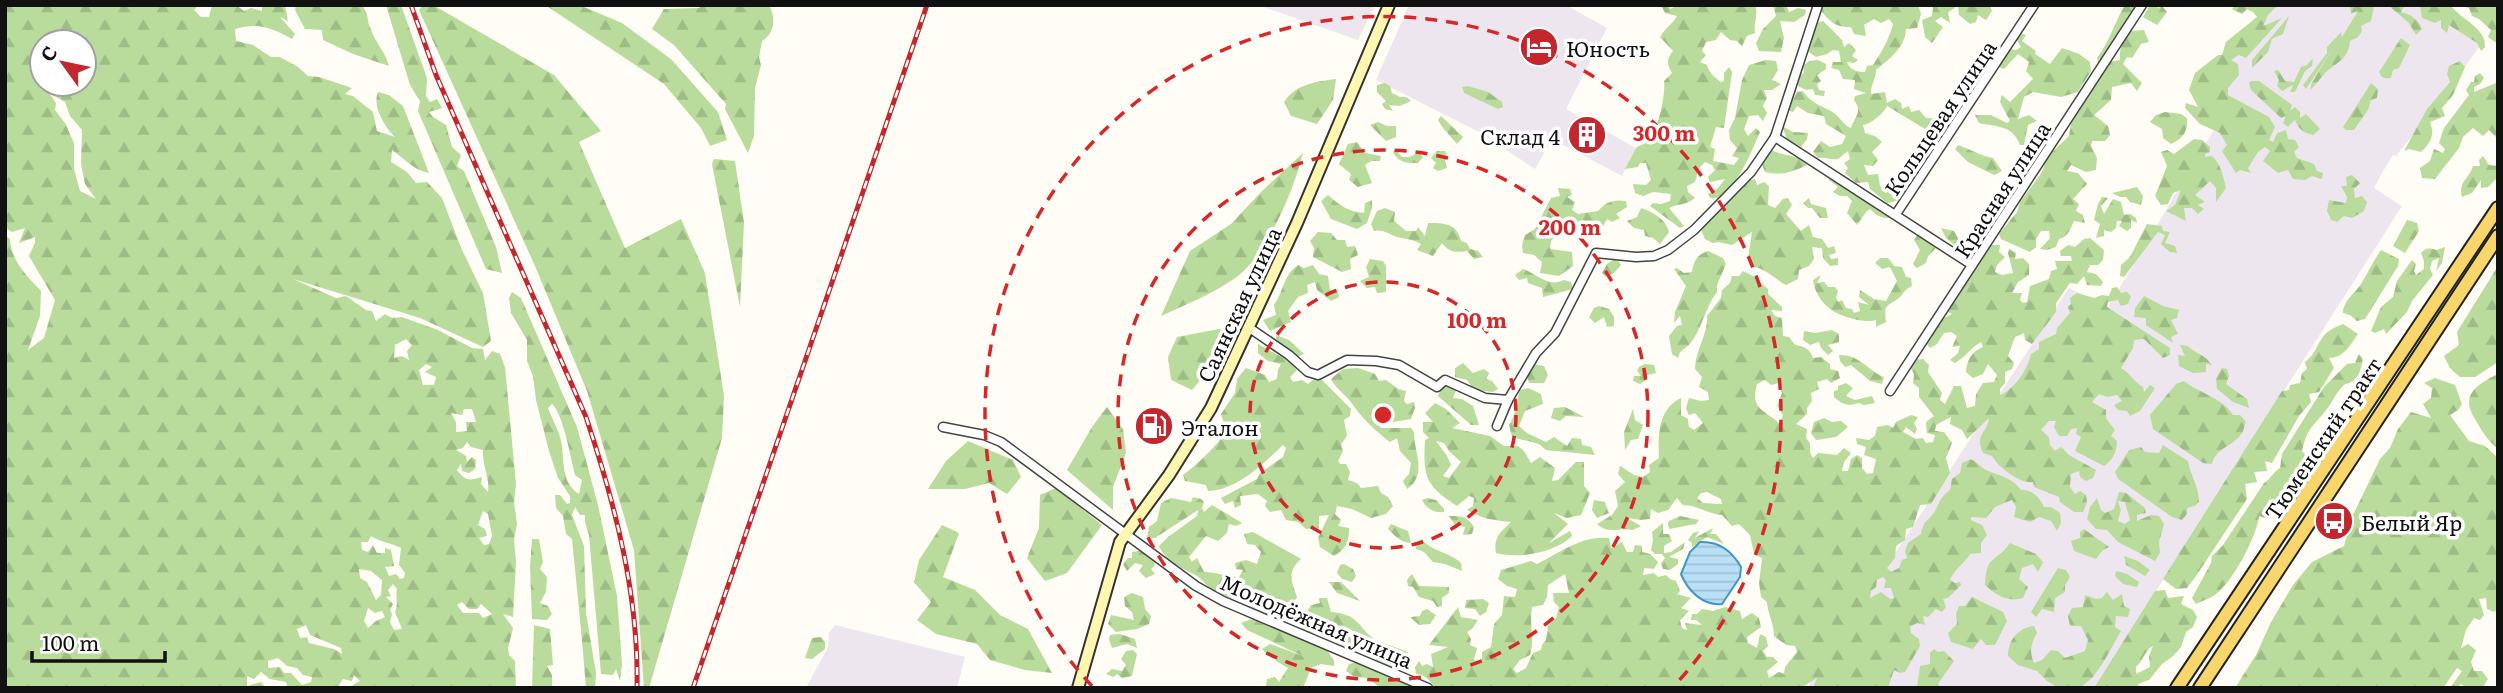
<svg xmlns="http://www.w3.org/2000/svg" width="2503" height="693" viewBox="0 0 2503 693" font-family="Literata,serif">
<defs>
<pattern id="forest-firs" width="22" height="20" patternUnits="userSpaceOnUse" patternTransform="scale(1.75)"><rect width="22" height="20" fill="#b9dc9c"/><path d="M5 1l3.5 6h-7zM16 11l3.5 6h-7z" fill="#9ebc85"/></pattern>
<pattern id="water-rules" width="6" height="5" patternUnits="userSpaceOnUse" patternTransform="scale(1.75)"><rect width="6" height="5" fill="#b9e0f7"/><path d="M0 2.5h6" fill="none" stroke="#9ebfd3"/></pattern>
</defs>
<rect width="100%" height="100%" fill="#fffdf5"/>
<!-- industrial -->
<g fill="#eee6ef">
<path d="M1258 5H1375L1358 40Z"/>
<path d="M1409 5H1566L1607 28 1566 109 1636 148 1622 176 1552 139 1535 169 1481 133 1376 80Z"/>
<path d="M2269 5H2430L2482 43 2444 96 2396 156 2393 155 2382 173 2374 188 2402 206 2096 685 2094 688H1807L2069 288 2108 307 2223 115 2215 63Z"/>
<path d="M835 625 965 657 957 688H806L828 647 829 633Z"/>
</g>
<!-- forest -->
<g fill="url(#forest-firs)" fill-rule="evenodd">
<path d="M5 5H198L194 10 201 17H209L212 5H236L244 11 251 8 262 11V5H285L288 21 280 17 295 34 292 39C272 28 258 22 235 29L236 41 253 45 271 57H280L298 67 308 76 319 77 352 88 345 94 353 96 373 112 377 131 395 137C385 127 372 107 378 92L389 95 403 106 429 173C413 170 405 159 392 150L391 162 407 172 416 183 427 182 442 198 462 250 483 293 491 341 483 347 420 318 293 279 336 298 346 296 366 310 372 311 376 321 385 314 392 318 402 317 438 330 472 348 483 349 485 360 492 351 500 354 505 367 516 484 514 502 517 524 514 539 516 562 513 617 503 614 513 628 508 648 509 655 515 661 516 688H348L360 681 354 675 352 681 343 679 339 685 340 688H288L286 682 270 679 261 672 254 679 247 676V686L261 682 266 688H5V235L10 239C11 261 27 276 41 291L40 316 28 350 44 338 55 300 29 256 35 243V237L19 243 25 228 12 232 5 228ZM84 42V84H42V42ZM49 93 65 102 70 116 82 130 81 164 85 184 96 199 80 191 74 169V143L65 123 55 110 56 103ZM406 339 412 345 407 351 409 360 402 356 394 358 395 345ZM426 364 432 367 425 372 436 377 434 385H423L419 370ZM464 409H472L476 422H466L467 431 456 432V422L451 413 462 415ZM467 442 471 447 483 450C482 466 490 477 488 492L481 484 482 477C469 481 465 481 457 470L461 464 462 471 469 473 475 469 476 460 472 457 467 462 466 456 456 450 463 448ZM483 511 488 514 492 536 489 544 484 545 479 538 487 536 485 529 478 525ZM371 536C380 542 391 543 401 548L399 565 405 573 404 578 400 579 396 574 389 576 385 567 394 566 391 550 385 548V553H377L373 545 368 552 362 550 361 542H368ZM359 569 371 571 382 580 381 595 376 600 367 582 360 578ZM393 584 397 589C395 598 399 601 395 612L402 629 394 630 390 622 392 614 390 610 393 604 386 597 391 596 388 590ZM462 602 469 609H477L481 604 492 614 483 618 479 613H463L457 605ZM368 608 375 613 382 611 385 617 376 621 368 628 364 621ZM306 625 310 635 341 648 342 654 334 649 309 643 307 637 300 638 297 629ZM278 658 287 666 297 668 303 675 312 677 311 682 302 685 291 673H284L280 667 268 668V661Z"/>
<path d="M296 5H362C370 17 366 17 370 27 374 41 385 51 389 66L353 54 323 40 322 30 305 29 295 10Z"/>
<path d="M386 5H401L427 78 426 96 430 102 437 99 442 108 429 112 433 117 446 125 452 147 461 155 457 166 464 171 496 247 502 273 486 269 418 111 420 101 410 85Z"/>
<path d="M423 5H433L554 75 601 131 579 142 625 248 681 219 705 273 724 396 722 438 649 688H644L634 550 587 391 535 266 419 10Z"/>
<path d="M545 5H579L622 23 671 59 718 112 727 140 710 146 701 128 664 84Z"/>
<path d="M702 5H769C776 18 775 33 762 41L759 57 761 65 755 88 754 136 748 153 725 109 726 104 674 45 652 29 664 9 699 8Z"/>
<path d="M1664 5H1669L1670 9 1678 5H1755C1759 15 1753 23 1755 33L1747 36 1742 46 1737 41 1730 40 1721 32 1716 40 1706 42 1702 51 1706 55 1700 62 1707 65C1709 73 1714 77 1721 82L1724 81V73L1729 67 1732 72 1724 128 1716 127 1710 147 1715 149 1713 161 1734 165 1739 158 1732 156 1737 148 1730 140 1729 130 1735 118 1742 80 1749 65 1766 60 1776 61 1778 70 1772 80 1781 84 1772 90H1764L1767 98 1763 106 1767 113 1763 121 1758 115 1749 116 1744 129 1748 136 1756 128 1760 132C1749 157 1740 181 1719 198H1710L1708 194 1718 188 1725 179 1710 182 1708 177 1715 170 1712 165 1705 162 1699 168 1695 182 1687 186 1688 192 1695 198C1685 206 1679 203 1669 208L1684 226 1680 228 1650 206 1653 203 1661 204 1670 201 1671 194 1653 192 1643 196 1635 193 1633 184 1646 185 1651 180 1646 163H1640L1638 167 1625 169 1636 148C1639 145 1645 145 1649 140 1658 131 1666 93 1664 81L1672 73C1667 65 1666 59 1673 51L1660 37C1665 28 1672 25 1677 16L1665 13 1662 7Z"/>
<path d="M1773 5H1786L1789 12 1798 8 1806 10 1805 15 1794 22 1780 21 1784 38 1781 52 1759 51 1756 43 1763 29 1776 16Z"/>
<path d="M1822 5H1918L1921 14 1917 28 1906 29C1906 47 1888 60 1876 70 1876 79 1870 86 1871 94L1885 92 1887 103 1895 99 1901 103 1902 109 1909 106 1911 112 1919 110 1926 118 1941 119 1945 127 1930 132 1887 106C1884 113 1871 124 1863 125L1865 133 1875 136 1882 142 1872 152 1878 160 1873 166 1864 165 1868 175 1878 174 1880 186 1888 192 1898 193 1900 185 1905 189C1902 199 1897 202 1887 203L1870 189 1868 182 1856 183 1845 173 1848 168 1844 163 1850 159 1848 151 1838 159C1831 160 1826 157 1818 158L1813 152 1821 141 1830 147 1842 144 1846 136 1826 124 1824 116 1808 113 1797 106 1793 112 1787 110 1797 92 1803 91C1810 103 1823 106 1834 113 1841 118 1843 125 1851 128 1855 116 1863 112 1854 100L1855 96 1866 93 1854 89 1855 80 1843 79 1839 70 1831 68 1833 62H1841L1839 51 1833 50 1827 54 1816 57 1809 52 1810 37 1816 23 1823 21 1842 40 1844 47 1849 43 1856 50 1852 56 1858 60 1854 63 1847 62C1850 70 1857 72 1865 72L1867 66 1873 65C1882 52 1889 39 1893 24L1889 19 1881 23 1874 19 1864 25 1866 36 1854 34 1851 27C1837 28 1830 22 1821 11Z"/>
<path d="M1930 5H1952L1955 8 1948 12 1950 23 1941 17 1935 21 1943 27 1932 43 1925 37 1922 20 1932 16 1933 7Z"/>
<path d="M1958 5H1990L1992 11 1986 20 1978 15 1976 22 1970 24 1959 15Z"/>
<path d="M2125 5H2137L2099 62 2097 58C2110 41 2114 23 2125 5Z"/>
<path d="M2150 5H2156L2158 8 2162 6 2167 12 2157 25 2143 17Z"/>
<path d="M2235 5H2278L2268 15 2263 26 2282 18 2246 58 2239 55 2231 60 2238 64 2239 75 2228 88V95L2269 117 2275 127 2269 140 2273 142 2277 133 2286 130 2288 139 2295 140 2299 147 2294 152 2297 158 2314 164 2317 171 2323 173 2322 179 2312 176 2305 180 2293 179 2288 170 2278 173 2263 161 2270 151 2265 147 2258 152 2248 168 2251 173 2240 170 2236 173 2222 151 2227 145 2220 133 2200 124 2185 108 2186 103 2198 107 2189 90 2195 73 2218 55H2222L2226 42 2257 17 2253 12 2247 9 2242 14 2232 9Z"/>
<path d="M2350 5 2374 7 2371 21 2361 26 2362 31 2358 37 2350 41C2349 58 2338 62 2326 72 2320 78 2316 85 2310 90L2312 82 2333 48 2306 89 2303 85 2327 53V47L2341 32 2342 37 2358 11 2351 14Z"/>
<path d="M2388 5H2405L2401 12C2412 15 2418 19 2422 29L2416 35 2409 23Z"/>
<path d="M2420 5 2451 6C2462 20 2486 28 2485 47L2481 51 2477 43 2449 25 2447 33 2441 28V20L2435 23 2422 18Z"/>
<path d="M2457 5H2498V44L2488 37 2491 30 2479 19 2472 16 2469 8Z"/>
<path d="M2289 16 2283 34 2272 39 2268 52 2252 68V60Z"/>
<path d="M2144 30 2149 42 2141 44 2132 58 2127 57 2123 64 2142 83 2137 91 2131 83 2112 87 2111 100 2094 115 2108 126 2110 135 2105 141H2092L2091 146 2097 158 2096 170 2086 172 2071 165 2067 171 2078 173 2087 184 2073 199 2079 204 2076 211 2083 215 2085 223 2074 221C2070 229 2068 237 2059 239L2056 247 2047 250 2040 249 2050 238 2049 231H2041L2036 239V247L2030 252 2001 239 1999 234 2017 212 2020 202 2042 172 2047 157 2069 136 2071 124 2109 62 2120 60C2119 47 2123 41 2131 31Z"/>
<path d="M2020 33 2026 35 2022 41 2036 51 2035 54 2050 64 2062 48 2079 54 2090 62 2091 71 2078 92 2061 97 2033 92 2024 97 2018 119 2029 115 2037 121 2028 125 2024 145H2020C2013 125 1997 127 1979 123L1975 115H1991L2007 123 2010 121 2000 102 2002 95 2010 102 2033 79 2026 71 2029 62 2018 54 2004 69 1999 67 2009 49 2016 50 2021 47 2016 39Z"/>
<path d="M2401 38 2410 45 2399 68 2393 70 2391 78C2385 79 2381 78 2379 72Z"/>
<path d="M2313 58 2312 66 2305 71 2295 92H2290L2293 85 2282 91 2277 86 2279 80 2274 71 2278 70 2285 81 2294 82 2301 67 2307 65Z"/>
<path d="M1818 60 1826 64V69L1817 75 1821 81 1817 84 1819 90 1825 91 1824 96 1815 95 1813 89 1806 90 1798 86 1797 77 1804 73 1803 66 1809 61Z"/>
<path d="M2460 61 2465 67 2453 95 2442 108 2445 116 2430 122C2435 136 2431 142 2421 152L2409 149 2404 151 2427 109 2450 82 2447 74 2449 66Z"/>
<path d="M2480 73 2484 78 2480 84 2474 87V92L2496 83 2498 85V135L2496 137 2489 130 2483 136 2473 128 2463 137 2459 148 2435 179 2422 178 2420 168 2430 161 2434 149 2443 153 2445 149 2439 143 2444 128 2469 95 2466 90 2471 82H2474L2475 76Z"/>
<path d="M1336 79 1333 100 1317 124 1291 116 1284 102C1296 84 1315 82 1336 79Z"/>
<path d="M2251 81H2259L2292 105 2290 111 2295 107 2300 112V118L2306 114 2320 129 2313 135C2303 133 2298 128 2295 120L2288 127 2283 123 2286 116 2281 118 2251 90 2249 83Z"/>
<path d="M1385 83 1390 86 1392 93 1400 97H1406L1411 101 1400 106 1389 105 1393 111 1385 109 1382 104 1386 101 1377 92V85Z"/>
<path d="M2371 83 2378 89 2377 98 2371 100 2368 110 2354 130H2346L2343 127Z"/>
<path d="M1468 86 1488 92 1502 102 1503 107 1498 109 1464 93 1462 87Z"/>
<path d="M2165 112 2181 114 2187 118C2188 131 2184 138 2171 144L2163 138 2162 129 2150 122 2156 115Z"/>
<path d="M1441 116 1463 137 1457 144 1443 128 1438 120Z"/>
<path d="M1378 122 1387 126H1396V137L1386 141 1370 125Z"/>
<path d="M1782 126 1793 132 1808 133 1807 139 1801 147 1787 139Z"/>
<path d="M2051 127 2055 131 2049 139 2042 141 2044 147 2037 158 2032 156 2030 148Z"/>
<path d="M2194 139 2202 140 2210 147V152L2205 154V157L2212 156C2221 164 2223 176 2226 188L2216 202V188L2210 181 2195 195 2205 202 2198 205 2204 209 2198 214 2192 208H2184L2186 221 2166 211 2175 205 2181 190 2173 193 2168 204 2161 205 2155 196 2167 166 2161 152 2167 150 2174 154Z"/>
<path d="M1357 142 1365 153 1381 156 1380 161H1371L1365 165 1372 183 1358 187 1349 180 1351 174 1339 164 1348 144Z"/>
<path d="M1958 145C1968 148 1983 157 1993 158L2002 171 1994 175 1968 162 1955 149Z"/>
<path d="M1770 149C1782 157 1796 153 1807 165 1793 172 1781 176 1765 172L1760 160Z"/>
<path d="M1396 150 1402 157H1410L1418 152 1423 157 1418 163C1406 163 1399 163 1393 152Z"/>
<path d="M1437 151H1445L1448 157 1445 160 1447 168 1438 171 1433 168 1436 163 1431 158Z"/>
<path d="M1303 153C1294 189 1268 253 1238 276 1215 293 1187 304 1161 316L1190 251 1231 224 1262 191Z"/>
<path d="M2483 156 2489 165 2498 166 2497 178 2488 187 2481 188V180L2472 193 2462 197C2458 182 2469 179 2473 166H2480L2479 160Z"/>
<path d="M714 159 735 161 744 223 740 307 712 164Z"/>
<path d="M2352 175 2360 183 2354 189 2355 198 2362 196 2367 202 2364 211 2352 218 2344 216 2337 222 2331 220 2327 211 2329 200 2346 203 2347 197 2341 186H2347L2346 177Z"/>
<path d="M1833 178C1838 185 1850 192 1858 193L1893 217C1883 220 1877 216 1870 209L1866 212 1857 225 1847 213 1852 201 1847 196H1840L1833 192 1838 187 1828 179Z"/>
<path d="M1755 179 1757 185 1764 182 1769 186 1768 205 1775 208 1783 199 1788 198 1792 205 1786 214 1801 231 1809 225 1813 237 1822 239 1828 248 1834 246 1836 253 1829 255 1831 259 1838 258V265L1830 266 1823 258 1822 248 1812 247 1814 259 1809 266 1799 270 1798 279 1786 285C1775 279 1766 269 1754 267L1748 258 1752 232 1732 245 1718 242 1713 243 1705 239 1701 230 1747 181Z"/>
<path d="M2137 187 2143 196 2141 205 2130 202 2126 197H2120L2112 193Z"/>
<path d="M1558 188 1570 189 1572 195 1567 197 1575 202 1572 210 1578 214 1598 211C1606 202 1613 199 1626 201L1627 207 1616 214 1620 218 1612 222 1607 219 1603 226 1593 231 1581 230 1583 220 1574 227H1561L1551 241 1550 249 1572 252 1573 266 1559 276 1540 273 1542 262 1534 255 1523 253 1522 245 1525 235 1535 229 1551 198 1560 196Z"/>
<path d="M1328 195C1339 205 1349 212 1364 213L1365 203 1372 200V208L1367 223 1357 229 1331 219 1321 201Z"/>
<path d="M2102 197 2108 198 2101 206 2104 214 2113 199 2121 202 2124 215 2130 214 2136 218 2137 223 2131 220V228L2127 231 2119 226 2122 221H2117L2116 228 2111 232 2104 230V236L2096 238 2100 224 2094 220 2098 204Z"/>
<path d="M1809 198 1811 204 1826 208 1828 218H1820L1812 208H1808L1803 203Z"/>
<path d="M1385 208 1395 212 1394 221 1406 231H1416L1418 227 1425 236 1428 223C1444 223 1457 223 1461 241L1467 243 1470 249 1478 251 1483 257 1474 259 1467 251C1455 253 1449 252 1442 243L1433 256 1417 250 1421 244C1412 239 1406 239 1397 237 1388 234 1384 229 1374 231L1371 224 1377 211Z"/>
<path d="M1641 208C1653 212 1666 219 1669 232L1660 244 1653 238 1645 236 1644 230 1634 228 1627 221 1637 217Z"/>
<path d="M2407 220 2417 223 2419 231 2405 253 2393 246Z"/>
<path d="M2147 224 2162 226 2163 231 2170 232 2165 243 2175 246 2177 253 2170 252 2161 244 2165 235 2158 232 2124 277 2120 276 2121 265 2130 257Z"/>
<path d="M1941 228 1954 231 1964 249 1961 250 1946 238Z"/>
<path d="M1318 232 1331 233 1337 240H1345L1347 247 1355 246 1358 255 1350 259 1351 269 1342 272 1313 257 1314 248 1310 241Z"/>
<path d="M1918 234 1936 248 1928 256 1926 263 1917 268 1913 264 1920 250 1914 240Z"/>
<path d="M2090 238 2104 250 2103 260 2098 265H2090L2087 272 2096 274 2103 282 2101 286 2087 285 2084 276 2077 284 2070 283 2056 303V312L2032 344 2025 340 2024 333 2015 337 2008 356 2014 363 2012 369 2005 372V383L2000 389V395C2014 390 2028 369 2031 354L2039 349V342L2056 334 2057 328 2070 313 2068 307 2071 304 2070 298 2077 293 2094 298 2102 295 2109 296 2112 288 2117 287 2121 293 2127 292 2131 296 2128 304 2121 306 2118 300 2108 302 2107 307 2170 348V355L2163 358 2144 339 2134 340 2133 348 2121 368C2131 374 2134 382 2143 387L2144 392 2150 385 2155 388 2140 411 2130 416 2127 411 2118 410 2114 405 2122 401 2117 395 2107 397 2099 394 2092 402 2106 410V418L2115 430 2111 436 2117 441C2117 451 2113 460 2104 466L2075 451 2081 437 2076 434 2077 428 2071 429 2067 436H2059L2054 427 2056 421H2049L2041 430 2049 437 2050 445 2055 451 2061 447 2069 455 2096 470 2093 478 2086 481 2080 477 2079 471 2071 474 2070 487 2075 494 2080 491 2086 495 2087 502 2083 512H2074L2060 502 2059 497 2034 487 2033 482C2020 484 1998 467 1992 456L1983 453C1974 434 1987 434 1989 418L1967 439 1962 430 1950 424 1951 417 1936 425 1935 431 1944 432 1952 443 1946 458 1950 473 1931 504 1920 505 1913 527 1906 529 1905 540 1896 546 1895 558 1887 568 1891 572 1899 568 1902 560 1907 558 1905 551 1908 543 1921 534C1924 520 1926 523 1933 514 1941 503 1937 500 1950 490L1952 479 1960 473 1962 463 1971 459C1976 462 1981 467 1986 470 1999 476 2012 477 2021 490 2032 489 2040 498 2044 507H2051L2060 513 2061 523 2057 531 2051 521 2039 517 2030 522 2014 517 2016 507 2012 500 1995 507 1986 518 1971 517V520L1982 525 1987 535 1981 543V553L1970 554C1965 563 1953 570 1950 580L1955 583 1960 582 1961 585 1948 598 1943 599 1946 607 1942 612 1936 609 1928 617 1923 616 1925 625 1917 623 1910 627 1911 633 1919 639 1920 646 1905 672 1900 673 1894 670 1888 688H1813L1817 678 1801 688H1436C1429 681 1427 675 1416 674L1415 667 1419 661 1422 666 1427 664 1433 667 1431 654 1448 647 1429 645 1458 607 1461 617 1478 620 1472 629 1467 632 1471 639 1470 645 1477 648 1474 659 1477 663 1482 659V652L1491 647 1494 624 1502 615 1504 596 1515 597 1517 589 1507 586 1498 579 1501 570 1531 561 1537 564C1561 552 1582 535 1609 538L1611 548 1622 542 1627 552H1633L1635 545 1642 546V552L1650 554 1658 562 1654 569 1644 568 1643 575 1654 573 1658 577 1666 575 1670 579 1676 581 1680 591 1677 594 1691 598 1681 608 1689 611 1680 620 1682 628 1687 630 1685 623 1702 625 1696 620H1691L1692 614H1697L1702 609 1713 611 1725 607 1740 611 1742 619 1752 613 1759 618 1761 627 1747 637 1748 643 1757 648 1760 634 1766 637 1768 646 1763 651 1767 657H1773L1778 662 1767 671 1769 678 1779 672 1784 674 1785 667 1797 652 1795 646 1786 645 1774 636C1774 623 1768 615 1767 602L1761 597 1759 583 1762 558 1754 554 1750 535 1739 524 1732 526 1722 515C1708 514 1697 505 1683 505L1677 498 1668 510 1658 513 1651 509 1650 519 1641 520 1627 518 1641 526 1633 530C1619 527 1609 535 1597 524L1612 515 1618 506 1615 491 1625 482 1618 474 1620 466 1634 475 1643 477 1650 472 1649 465 1659 458C1658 435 1658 409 1681 398V415L1688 419 1689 427 1694 430 1703 423 1695 413 1689 415 1686 408 1689 398 1701 401 1709 400 1708 392 1699 387 1702 377 1695 369C1695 351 1709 332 1707 316L1721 298 1722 290 1730 283 1732 276H1739L1743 271 1753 276 1768 289V294L1782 307V311L1771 310 1775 316 1782 318 1783 336 1789 337 1795 345C1804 346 1810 349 1813 358L1821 357 1830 364V369L1838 371 1840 378 1831 383 1827 379 1817 382 1819 389 1811 393 1812 401 1807 408V414L1796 424 1807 429 1806 438 1810 443V452L1813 458 1818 453 1837 455 1844 448 1851 453 1844 462 1842 471H1848L1851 459 1857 455 1862 458V468L1867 474 1873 473 1876 459 1864 455 1866 447 1857 444 1856 438 1869 440 1875 436 1877 427 1888 425 1893 428 1896 422 1911 415 1918 417 1914 423 1917 429 1915 434 1906 427 1903 432 1916 439 1923 438 1926 443 1933 442 1935 435 1927 433 1926 422 1934 416 1919 397V388L1913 383 1914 374 1910 367 1914 360 1923 359 1929 365 1928 372 1942 393 1940 400 1945 404 1954 386H1961L1967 408 1975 406 1976 394 1983 383 1994 382 1997 375 1988 364 1983 374 1973 378 1966 372C1967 360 1971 352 1983 347L1981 342C1970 348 1966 357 1955 363L1950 360 1958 353 1960 346 1952 347 1957 336 1951 332 1944 333 1937 344 1930 348 1925 342 1942 319 1952 314 1946 311 1986 251 1992 245H2000L1999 252 2005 257 1997 265 1995 272 2002 275 2013 273 2008 253 2009 249 2016 253 2015 259 2023 258 2029 264V275L2018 282 2012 293H2022L2020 300 2023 303 2027 302 2030 286 2049 279 2051 271 2057 269 2055 261H2072L2071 256H2061L2060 251 2068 245 2075 247 2084 239ZM1765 380 1771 385 1779 383 1782 393 1777 406 1783 415 1780 424C1764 409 1750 410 1757 384ZM1707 492 1721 499 1722 504 1703 503 1697 498 1701 493ZM1565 574 1569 593H1553L1554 602 1559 607 1556 618 1548 625 1546 640 1542 645 1541 650 1533 653 1526 668 1517 673 1513 669 1520 660 1530 655C1535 638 1529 625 1532 607L1543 605 1547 597 1548 585ZM1883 577 1886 580 1884 588H1891L1894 598 1890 599 1881 592 1870 598 1871 591 1876 587 1877 580Z"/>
<path d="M2445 247 2442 263 2436 271 2439 258 2432 261 2430 269 2433 275 2412 301 2407 312 2386 334 2384 329 2375 333 2371 331 2381 307 2393 297 2397 281 2412 260 2416 264 2414 271 2416 275 2424 269V261L2421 253C2426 247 2430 248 2437 250Z"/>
<path d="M2381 250 2399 259 2398 266 2365 319 2357 321 2350 315 2343 313C2344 299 2354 295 2361 284 2368 273 2373 261 2381 250Z"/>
<path d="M1708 251 1723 258 1726 264 1717 285V292C1705 307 1702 330 1689 345 1683 350 1680 350 1678 358L1672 354 1669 336 1677 326 1682 325 1680 316 1674 323 1675 312 1686 286 1674 269 1677 268 1684 273 1692 272C1694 260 1697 255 1708 251Z"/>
<path d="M1616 258 1621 265 1614 273 1606 277 1602 273 1607 264Z"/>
<path d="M1880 258H1888L1894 266 1902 267 1906 277 1911 278 1912 286C1905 289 1904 293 1899 298 1886 307 1884 304 1886 322L1876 327V320C1865 324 1838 316 1829 308 1821 302 1814 290 1813 280L1821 275 1817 283 1824 282 1828 287H1835L1838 291 1836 298 1838 302 1842 300 1846 308 1852 309 1854 313 1860 311 1858 302 1869 305 1859 297 1860 290 1874 299 1886 301 1897 281 1890 267 1882 269 1875 263Z"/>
<path d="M1370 259 1383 261 1386 266V292L1377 293 1375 287 1367 288 1360 281 1369 277 1366 267Z"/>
<path d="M1298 265 1304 268 1313 265 1319 274 1328 276 1330 290 1338 292 1339 297 1331 301 1317 290 1315 282 1307 285 1308 293 1298 297 1288 311 1291 322 1270 331 1263 320 1276 315 1274 305C1284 291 1283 275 1298 265Z"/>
<path d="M2498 266V362L2475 377H2460L2450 368 2444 356 2459 345 2457 332Z"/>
<path d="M1523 269C1537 274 1548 288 1564 280L1571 282 1573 289 1543 297 1542 288 1528 283 1527 278 1519 280 1515 275Z"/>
<path d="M512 292 521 298 577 427 598 505 617 596 622 664 620 681 616 669 613 675 601 674 589 535 585 522V515H580L575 507 572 515 584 546 586 613 596 673 595 688H586C582 637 577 589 572 539L566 534 563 516 556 508 555 495H560L567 504 570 503V496L558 478 549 451 536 400 533 376 527 361V340L511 313 509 298ZM552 404C563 413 571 459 575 475L582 480 579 494C560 482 565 460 561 441 559 430 552 419 548 408Z"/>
<path d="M2144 296 2163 306 2179 310 2177 318 2171 320 2178 334 2171 337 2173 343 2146 325V318L2134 317 2135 308Z"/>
<path d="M1599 306 1609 309 1614 317V326L1607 327 1604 317 1595 323 1589 317 1594 308Z"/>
<path d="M1463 310H1468L1469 316 1462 322 1465 328 1459 331 1454 324 1452 317Z"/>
<path d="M2343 324 2358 334C2350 345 2344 358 2329 358L2334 368 2319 392 2309 394 2311 402 2299 416 2272 463 2265 461 2267 471 2254 472 2257 482 2245 484 2247 499 2196 576 2187 588 2176 589 2163 579 2282 391 2289 390 2290 385 2300 383 2302 373 2307 369 2305 362C2324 347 2313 335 2343 324Z"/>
<path d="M1219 329 1228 332 1209 370 1192 390 1171 380 1168 357 1177 337Z"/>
<path d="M1832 330 1839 334V342L1828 345 1833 351 1828 355 1821 348 1819 342 1810 345 1803 340 1804 331 1815 333Z"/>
<path d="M1276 335 1289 340 1304 354 1298 357 1276 339Z"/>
<path d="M1258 344 1289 361 1297 370 1290 377 1293 382 1302 380 1308 384 1314 379 1322 380 1351 409 1350 416 1344 420 1347 436 1341 444 1343 451 1338 461 1340 464H1346L1350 472 1348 480 1357 483 1361 488 1378 486 1381 493 1388 497 1393 506 1386 514 1371 518 1352 509 1337 506 1335 514 1341 520 1338 526 1349 528C1349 542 1346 549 1334 556L1320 547 1318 538 1329 515 1319 516V528L1306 529 1298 522 1286 520 1281 510 1270 512 1265 506 1267 501 1258 494 1240 496 1241 505 1235 508 1233 501 1225 504 1221 498 1257 479 1260 473 1283 457 1286 448 1283 445C1263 464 1237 490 1208 491L1206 485 1185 481 1183 475C1193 468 1211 451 1219 441L1218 432 1225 426 1221 414 1235 393 1237 379 1246 368 1265 375 1269 382 1277 379 1278 370 1281 364 1268 361 1258 353Z"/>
<path d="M2180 345 2188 346C2196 354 2206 355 2212 365L2206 364V372L2193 373 2179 366 2178 355 2185 356Z"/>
<path d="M2359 354 2363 359C2361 368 2360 377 2351 382 2344 386 2348 381 2342 387 2335 394 2332 403 2327 409 2312 428 2308 426 2302 451L2306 456 2272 514 2265 518 2259 516C2257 536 2233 581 2216 594 2211 598 2202 601 2196 604L2192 598 2211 563 2212 556 2223 545 2264 483C2271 479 2273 472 2280 468L2282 454 2312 406 2324 387 2347 364 2355 363Z"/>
<path d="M1839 355C1859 354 1867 370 1884 377L1882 384 1870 381 1851 365 1845 367 1840 361Z"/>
<path d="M1463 363 1473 373 1484 369 1489 373 1486 379 1492 381 1498 389 1493 392 1474 390 1467 380 1455 377V368Z"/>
<path d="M1534 364 1544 366 1548 375 1544 383H1529L1527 377Z"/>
<path d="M1645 364 1654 365 1656 373 1647 375 1645 381 1640 384 1633 381 1634 376H1641L1637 371 1639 367Z"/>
<path d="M1358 368 1375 374 1379 381 1386 380 1398 389 1406 391 1404 401 1407 404 1414 402 1415 408 1411 419 1382 424 1380 428H1411L1414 432C1414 453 1428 475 1407 489L1403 481 1409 474 1411 463 1400 451 1397 438 1390 442C1374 430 1361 417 1350 401 1344 393 1336 389 1331 379L1343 369Z"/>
<path d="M2222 368 2227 369 2229 376 2226 384 2247 399 2249 408 2233 402 2217 389 2216 378Z"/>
<path d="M2498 374V449C2487 440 2482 431 2475 419 2460 395 2476 385 2498 374Z"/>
<path d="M2435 378 2455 385 2462 404 2458 410 2450 415 2469 441 2485 446 2498 458V589H2496L2498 591V609L2494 612 2487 609 2486 598 2479 599 2484 615 2480 620 2474 618 2466 630 2461 648 2468 644 2476 650 2471 662 2474 671H2482L2488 679 2483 687 2469 688 2460 684 2459 688H2450L2462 671 2457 668 2443 688H2235L2256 655 2271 622 2293 585 2312 562 2344 546 2347 535 2341 527 2354 513 2380 459 2390 448 2398 429 2411 412 2431 418 2423 404 2431 398 2432 388 2424 383Z"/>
<path d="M2184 381C2199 393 2223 398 2233 415H2240L2246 422C2244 425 2244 430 2242 433 2233 447 2216 447 2212 464L2203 463 2153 429 2150 415 2176 384Z"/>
<path d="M1846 383 1853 388 1846 396 1855 400 1872 396 1875 403 1864 405 1858 403C1848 407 1842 404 1834 397V391L1838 390V386Z"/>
<path d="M1448 384 1457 388 1453 398 1462 399 1473 406 1479 425H1471L1438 396 1441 388Z"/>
<path d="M1528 388 1541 394 1543 404 1525 411 1519 426 1527 433 1546 442 1554 437 1567 446 1572 438 1581 439 1582 445 1591 447 1595 455 1546 450 1539 444 1512 437 1509 425C1516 416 1516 401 1520 390Z"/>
<path d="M1435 403 1446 409 1460 423 1452 428 1490 436 1504 446H1518L1524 451 1531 463 1540 457 1555 468 1552 481 1558 480 1576 462H1584V486L1590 493 1581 515 1567 518 1554 513 1568 524 1549 543 1570 531 1572 536C1554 553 1520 559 1496 553 1493 537 1501 532 1511 522 1496 521 1479 518 1467 510L1473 506 1474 498 1469 496 1457 506C1425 485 1423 477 1425 440L1429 438 1423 432V422H1433L1425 413ZM1436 441 1444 443 1449 451 1461 462 1449 478 1443 476 1451 465 1447 456Z"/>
<path d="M1107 407 1123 429 1126 453 1113 487V510L1067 470 1092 427Z"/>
<path d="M1565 407 1584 417 1566 416 1560 421 1551 418 1554 408Z"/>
<path d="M1633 409 1635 420 1643 425 1638 439 1631 440 1625 450 1624 432Z"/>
<path d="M1824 418 1832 422 1841 421 1848 427 1836 437 1816 440 1811 433 1814 422Z"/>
<path d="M968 441 1013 460 1021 477 1007 494 989 483 965 489H928L946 461Z"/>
<path d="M2163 445 2188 461C2191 477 2199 486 2199 502L2195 506 2187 508V514L2182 520 2172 517 2118 479 2115 472 2129 450 2141 447 2145 452 2159 453Z"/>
<path d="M1056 488 1102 525 1067 573 1045 581 1027 558 1039 528 1040 495Z"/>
<path d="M2119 492 2126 493 2145 508 2146 513 2137 515V521L2151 515 2159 516 2164 524 2159 542 2160 553 2155 561 2118 542 2107 530 2096 529 2087 519 2090 507 2097 498 2101 510 2105 513 2114 509ZM2118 501 2125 502 2130 520 2125 524 2118 521 2121 510Z"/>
<path d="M1193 497 1201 499 1204 502 1202 508 1204 512 1212 505 1242 523 1236 526 1229 524 1227 533 1218 541 1206 536 1189 557 1192 562 1197 558 1204 572C1216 572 1226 577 1239 577L1243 570 1236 569 1235 563 1246 560 1257 564 1261 552 1255 545 1247 544 1244 534 1253 532 1301 559C1287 571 1291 581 1297 597L1289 610 1293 615 1290 622 1283 618 1267 615 1262 607 1253 608 1251 601C1236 601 1222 596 1209 587 1205 584 1202 579 1197 576 1184 569 1165 561 1159 546L1168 537 1197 516 1198 510 1155 538H1147L1149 527 1157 521 1161 503 1171 498 1191 502Z"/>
<path d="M1427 498 1436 500 1444 509V512C1433 513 1427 509 1422 500Z"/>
<path d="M1594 500 1605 502 1609 513 1597 518 1592 510Z"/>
<path d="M1449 516C1461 516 1467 516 1474 527L1472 534 1463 535 1465 527 1455 525Z"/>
<path d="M1680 516 1699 520 1696 524 1669 529 1668 524 1669 521Z"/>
<path d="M1663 523V534H1669L1672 541 1664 546V553L1671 552 1685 542 1683 549 1669 557 1678 559V564L1670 570 1663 569 1661 563 1665 558 1662 554H1655L1651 550 1653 540 1652 532Z"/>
<path d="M1391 524 1408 531 1411 543C1400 542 1395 536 1388 529Z"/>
<path d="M942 525 959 533 943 577 975 590 1000 615 1028 629 1052 673 1025 670 990 660 977 644 936 634 917 620 931 602 914 582 919 560Z"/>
<path d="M1713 528 1710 534H1716L1724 544 1707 537 1692 547V543L1688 540 1693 533 1699 531 1695 538Z"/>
<path d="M2084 529 2109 547 2103 550 2096 559 2074 551 2071 541 2080 538V532Z"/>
<path d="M532 539H539L543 562 540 569 547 577 546 592 540 603 548 606 552 614 547 620 532 619 530 567Z"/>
<path d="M1421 539C1433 552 1449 552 1461 563L1462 571 1445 564 1433 562 1424 552 1416 549 1417 542Z"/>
<path d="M2010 543 2036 554 2043 562 2038 572 2033 564 2022 568 2019 579 2028 587 2023 598C2007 602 1997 596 1985 585 1986 554 1996 563 2010 543Z"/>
<path d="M1144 550 1153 558 1155 565 1151 569 1155 574 1146 578 1139 571 1143 565 1135 563 1127 571 1123 564 1128 558H1132V552Z"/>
<path d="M2124 556 2138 561 2150 570 2145 576 2126 565Z"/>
<path d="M1344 564 1353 569 1356 576 1352 582 1342 579 1337 573 1340 565Z"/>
<path d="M2058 568 2066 570 2070 577 2065 585V592L2055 598 2054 612 2042 609 2036 617 2031 612Z"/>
<path d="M2116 571 2127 574 2139 582 2137 587 2123 584 2115 576Z"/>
<path d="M1412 574 1419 586 1449 587V593L1442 598V606L1437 607 1433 601 1419 597 1413 587 1408 586 1407 580Z"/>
<path d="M1329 582H1341L1360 601 1337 593Z"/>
<path d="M2165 590 2168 598 2184 596 2181 604 2193 610 2197 617 2193 627 2186 632 2181 647 2173 656 2162 664 2149 680 2138 684 2139 688H2094L2155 591ZM2153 646 2149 656 2150 667 2136 674V667C2143 661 2145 650 2153 646Z"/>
<path d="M2107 592 2113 600 2122 594 2124 606 2130 609 2128 617 2116 616 2115 627 2121 631 2103 663 2093 677 2080 688H2059L2047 681 2037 671 2018 665 2008 656C2008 640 2018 628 2034 626L2037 633C2031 643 2029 652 2034 663L2042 660 2051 650 2058 651 2065 658 2085 651 2088 640 2081 626H2070L2068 616 2072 608 2083 607 2085 595 2096 599 2102 598Z"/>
<path d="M1132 593 1143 597 1145 609 1151 616 1149 624 1137 629 1116 632 1108 624 1111 615 1134 620 1132 612 1125 606 1124 597Z"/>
<path d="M1972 597 2003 612 2007 621 1995 645H1986L1981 639 1973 649 1951 642 1948 633 1957 624 1956 614 1959 606H1965Z"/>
<path d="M1319 598H1327L1331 612C1359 614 1358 627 1375 640L1371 643 1359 641 1357 650C1338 648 1327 632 1305 632L1298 625 1306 622 1315 625 1320 620 1307 612 1311 605 1320 603Z"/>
<path d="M1483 599 1489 603 1486 612 1480 616 1475 609 1465 608 1466 600Z"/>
<path d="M1427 609 1436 615 1430 624 1419 625 1410 617 1420 616 1422 611Z"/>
<path d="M1252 619 1327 650 1334 661V666L1321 664 1311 668 1303 688H1266L1267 679 1275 677 1279 682 1288 668 1276 661 1275 655H1268L1262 649 1270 644 1303 656 1247 630 1241 623Z"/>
<path d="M534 625 550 629 553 665 547 666 552 675V688H532Z"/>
<path d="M1120 634 1135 639 1137 648 1127 644 1112 648 1109 639 1110 635Z"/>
<path d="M821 637 825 642V649L812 659 805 658 812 638Z"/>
<path d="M1381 642 1408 652 1409 658 1401 667 1389 669 1372 657 1376 644Z"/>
<path d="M1934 649 1938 652 1944 651 1954 661 1938 684 1941 688H1917L1920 666 1930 664V653Z"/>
<path d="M1133 650 1137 654 1132 676 1122 678 1117 674 1113 677 1106 674 1112 669 1122 671 1126 665 1121 659 1126 651Z"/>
<path d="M1362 661 1411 684 1413 688H1381L1367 678 1353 676 1346 671 1349 664Z"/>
</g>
<!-- water -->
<path fill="url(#water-rules)" stroke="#3f96cf" stroke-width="2" d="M1700 542C1719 541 1732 551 1741 567L1740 577 1722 604C1703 606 1688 591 1681 574L1690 552Z"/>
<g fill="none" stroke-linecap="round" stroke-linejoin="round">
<!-- street casing -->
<g stroke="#444" stroke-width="11">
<g id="street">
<path d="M1775 137 1972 265"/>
<path d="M1896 214 2034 5"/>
<path d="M1248 327 1289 355 1308 372 1318 375 1347 360 1376 361 1399 365 1437 387 1445 380 1485 398 1508 400"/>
<path d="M1890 391 2142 5"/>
<path d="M1497 426 1508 400 1536 353 1555 333 1596 253 1636 257 1654 256 1668 250 1694 230 1751 172 1775 137 1818 5"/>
<path d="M943 427 984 435 1001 442 1196 586 1223 601 1428 688"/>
</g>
</g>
<!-- secondary casing -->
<g stroke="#333" stroke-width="14">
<path id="secondary" d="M1078 688 1120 542 1169 475 1211 408 1297 223 1389 5"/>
</g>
<!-- primary casing -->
<g stroke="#222" stroke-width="16">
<g id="primary">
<path d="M2177 688 2498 208"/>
<path d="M2200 688 2498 236"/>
</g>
</g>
<!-- street -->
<use href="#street" stroke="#fff" stroke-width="8"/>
<!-- secondary -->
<use href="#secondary" stroke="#fff6b0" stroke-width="10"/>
<!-- primary -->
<use href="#primary" stroke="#f9d66b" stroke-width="12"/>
<!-- rail casing -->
<g stroke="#c4262e" stroke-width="5">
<g id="rail">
<path d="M411 5 436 75 586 417C615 504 639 595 637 688"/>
<path d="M693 688 927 5"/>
</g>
</g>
<!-- rail -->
<use href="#rail" stroke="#fff" stroke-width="2.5" stroke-dasharray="8" stroke-linecap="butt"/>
</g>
<!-- distance rings -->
<g fill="none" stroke="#d62828" stroke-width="3.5" stroke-dasharray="12 9">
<circle cx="1383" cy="415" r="133"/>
<circle cx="1383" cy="415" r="265"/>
<path d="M1092 686A398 398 0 1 1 1674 686"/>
</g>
<!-- icons -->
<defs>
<g id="hotel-disc" transform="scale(2.0125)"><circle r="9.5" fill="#c4262e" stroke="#fff"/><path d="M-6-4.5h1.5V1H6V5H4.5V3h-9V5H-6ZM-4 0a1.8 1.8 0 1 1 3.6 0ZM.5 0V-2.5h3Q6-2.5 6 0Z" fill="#fff"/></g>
<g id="building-disc" transform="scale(2.0125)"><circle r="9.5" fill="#c4262e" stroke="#fff"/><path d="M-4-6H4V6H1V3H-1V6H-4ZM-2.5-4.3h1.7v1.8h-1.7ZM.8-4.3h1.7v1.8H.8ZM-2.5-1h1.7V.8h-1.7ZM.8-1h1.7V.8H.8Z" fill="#fff"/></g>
<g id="fuel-disc" transform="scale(2.0125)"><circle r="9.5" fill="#c4262e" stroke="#fff"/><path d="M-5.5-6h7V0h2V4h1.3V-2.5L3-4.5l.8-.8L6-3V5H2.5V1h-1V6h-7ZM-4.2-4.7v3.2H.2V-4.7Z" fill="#fff"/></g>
<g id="bus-disc" transform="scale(2.0125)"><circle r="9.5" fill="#c4262e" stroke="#fff"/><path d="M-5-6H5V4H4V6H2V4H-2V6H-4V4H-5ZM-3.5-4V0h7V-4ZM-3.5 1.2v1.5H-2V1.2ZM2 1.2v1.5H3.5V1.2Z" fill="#fff"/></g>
</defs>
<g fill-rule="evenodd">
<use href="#hotel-disc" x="1539" y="47"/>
<use href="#building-disc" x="1587" y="135"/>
<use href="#fuel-disc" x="1154" y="426"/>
<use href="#bus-disc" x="2334" y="521"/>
</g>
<g text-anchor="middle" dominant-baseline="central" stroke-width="7" stroke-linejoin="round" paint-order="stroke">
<!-- poi labels -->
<g font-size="21" fill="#111" stroke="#fff" text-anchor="start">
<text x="1566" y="47">Юность</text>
<text x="1560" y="135" text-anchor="end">Склад 4</text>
<text x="1181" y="426">Эталон</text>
<text x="2361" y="521">Белый Яр</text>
</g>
<!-- street labels -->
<g font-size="21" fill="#111" stroke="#fff">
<text transform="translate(1939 117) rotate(-56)">Кольцевая улица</text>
<text transform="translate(2001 189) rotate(-57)">Красная улица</text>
<text transform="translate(1238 304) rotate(-65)">Саянская улица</text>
<text transform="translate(2322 438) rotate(-56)">Тюменский тракт</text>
<text transform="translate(1317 620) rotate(23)">Молодёжная улица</text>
</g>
</g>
<circle cx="1383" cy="415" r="10" fill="#d62828" stroke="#fff" stroke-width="3.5"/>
<g font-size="21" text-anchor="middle" font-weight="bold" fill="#d62828" stroke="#fff" stroke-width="7" stroke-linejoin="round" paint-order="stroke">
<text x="1664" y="141">300 m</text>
<text x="1570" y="235">200 m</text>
<text x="1477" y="328">100 m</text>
</g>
<!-- border -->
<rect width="2503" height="693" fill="none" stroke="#111111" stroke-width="14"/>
<!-- north arrow -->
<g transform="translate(63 63) rotate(303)"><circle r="33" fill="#ffffff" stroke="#a0a0a0" stroke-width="2"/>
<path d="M0-5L12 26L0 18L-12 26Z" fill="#c4262e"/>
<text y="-10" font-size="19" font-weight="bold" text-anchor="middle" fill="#111111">С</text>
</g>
<!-- scale -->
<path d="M32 651v10h133v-10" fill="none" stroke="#111111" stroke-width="3.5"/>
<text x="42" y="651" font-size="21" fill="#111111" stroke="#ffffff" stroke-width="5" paint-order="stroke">100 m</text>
</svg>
